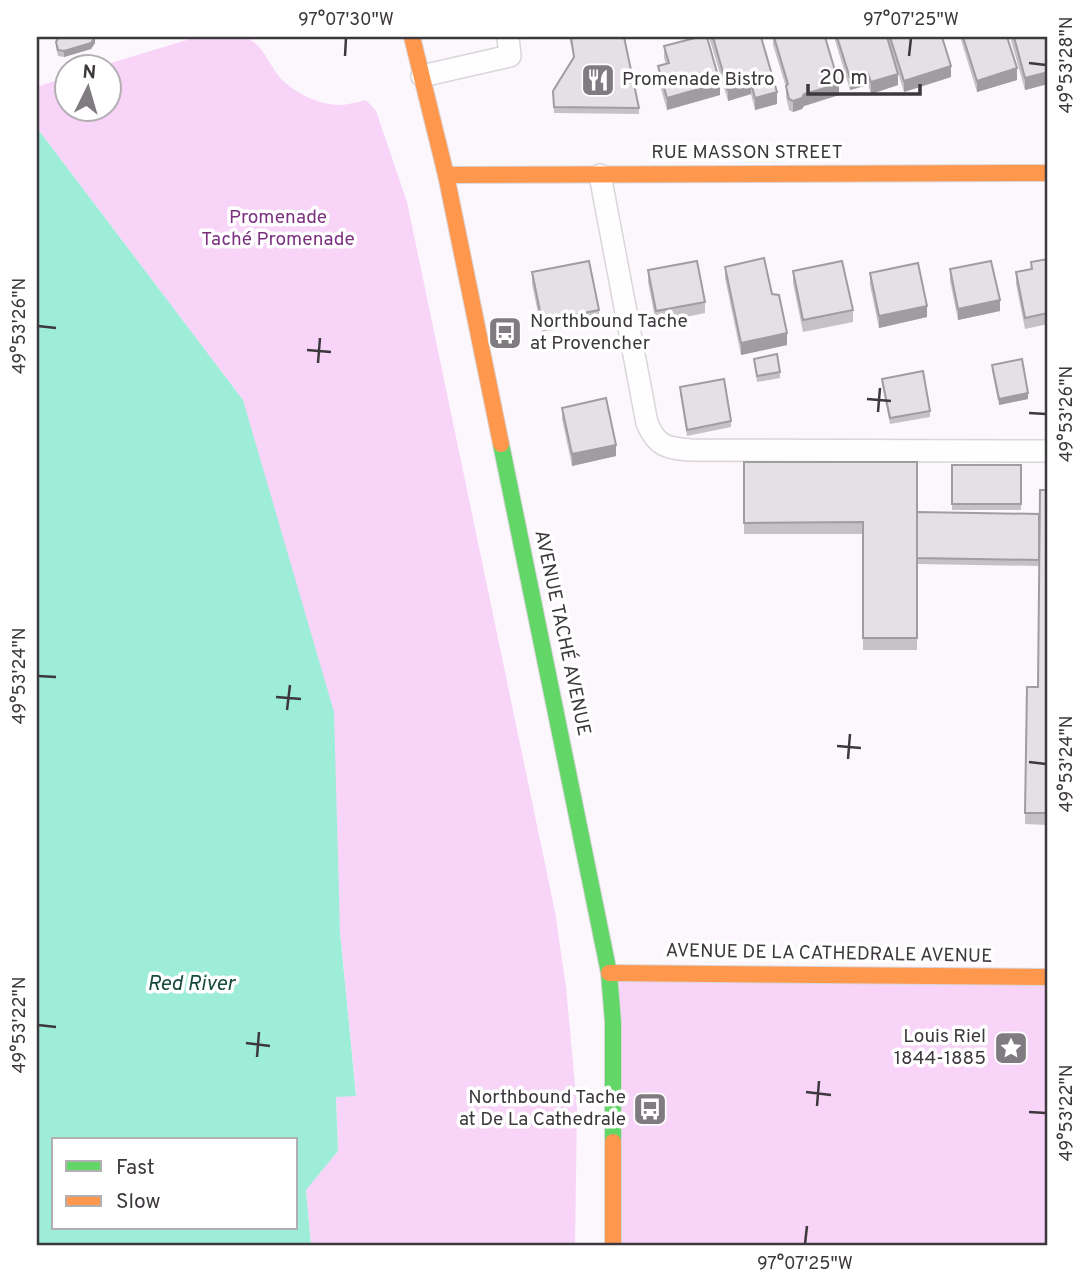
<svg xmlns="http://www.w3.org/2000/svg" width="1085" height="1282" viewBox="0 0 1085 1282" font-family="Overpass,sans-serif">
<rect width="100%" height="100%" fill="#fcf7fc"/>
<!-- green -->
<g fill="#f7d4f8">
<path d="M197 37C211 37 232 33 246 38 263 45 267 60 277 74 290 91 318 105 339 105 348 105 357 102 366 100L376 111 407 202 555 912 566 987 577 1107 575 1245H311L306 1190 338 1151 336 1097 356 1095 340 932 243 400 37 128V87L66 77V108H108V66H101Z"/>
<path d="M609 973 1048 977V1245H613Z"/>
</g>
<!-- water -->
<path fill="#9eedd9" fill-rule="evenodd" d="M37 128 243 400 334 712 340 932 356 1096 336 1097 338 1151 306 1190 311 1245H37ZM54 1140H296V1228H54Z"/>
<g fill="none" stroke-linecap="round" stroke-linejoin="round">
<!-- lane casing -->
<g stroke="#d9d5d9" stroke-width="24">
<g id="lane">
<path d="M422 76 510 56 508 37"/>
<path d="M600 175 647 423C657 447 667 448 691 450L1048 451"/>
</g>
</g>
<!-- fast casing -->
<g stroke="#d9d5d9" stroke-width="18">
<path id="fast" d="M501 444 609 973 613 1022V1142"/>
</g>
<!-- slow casing -->
<g stroke="#d9d5d9" stroke-width="18">
<g id="slow">
<path d="M412 37 446 175 501 444"/>
<path d="M446 175 1048 173"/>
<path d="M609 973 1048 977"/>
<path d="M613 1142V1245"/>
</g>
</g>
<!-- lane -->
<use href="#lane" stroke="#fffeff" stroke-width="21"/>
<!-- fast -->
<use href="#fast" stroke="#63d668" stroke-width="16"/>
<!-- slow -->
<use href="#slow" stroke="#ff974d" stroke-width="16"/>
</g>
<!-- wall -->
<g fill="#c5c1c5">
<path d="M569 37H624L639 108V114L554 113 553 91 574 58Z"/>
<path d="M709 37H761L777 104 755 110 751 94 728 101Z"/>
<path d="M773 37H825L839 95 804 106 802 109 793 112 789 110 786 97V87L773 45Z"/>
<path d="M834 37H942L951 77 904 92 891 50 898 85 871 94 868 85 850 90Z"/>
<path d="M961 37H1007L1017 80 977 92 961 40Z"/>
<path d="M1010 37H1048V84L1025 90Z"/>
<path d="M56 42 95 43 91 49 64 57 58 56 56 48Z"/>
<path d="M664 46 720 95 667 110 658 78V66L666 64 664 58Z"/>
<path d="M1048 259V324L1025 329 1016 284V272L1031 269V262Z"/>
<path d="M725 267 772 294 787 345 741 355 725 278Z"/>
<path d="M950 269 1000 311 958 320 950 281Z"/>
<path d="M648 270 705 302V313L656 323 648 282Z"/>
<path d="M793 271 853 310V322L803 332 793 283Z"/>
<path d="M532 272 599 310V321L542 332 532 284Z"/>
<path d="M870 273 927 317 879 328 870 285Z"/>
<path d="M754 359 780 372V378L757 382Z"/>
<path d="M992 365 1028 399 999 405 992 371Z"/>
<path d="M882 379 930 411V417L890 424 882 385Z"/>
<path d="M680 387 731 421V427L687 436 680 393Z"/>
<path d="M562 408 616 456 572 466 562 419Z"/>
<path d="M744 462 917 512 1039 514 1048 490V825L1025 824 1027 687H1038L1039 566 917 564V650H863V534H744Z"/>
<rect x="952" y="465" width="69" height="45"/>
</g>
<!-- shaded-wall -->
<g fill="#a09da0">
<path d="M95 37V43L91 49 64 57V51Z"/>
<path d="M951 66V77L904 92V81Z"/>
<path d="M1017 68V80L977 92V81Z"/>
<path d="M1048 72V84L1025 90V78Z"/>
<path d="M868 74V85L850 90V78Z"/>
<path d="M898 74V85L871 94V82Z"/>
<path d="M720 83V95L667 110V98Z"/>
<path d="M751 83V94L728 101V90Z"/>
<path d="M839 84V95L804 106 802 109 793 112V101L804 94Z"/>
<path d="M777 92V104L755 110V98Z"/>
<path d="M1000 300V311L958 320V309Z"/>
<path d="M927 306V317L879 328V316Z"/>
<path d="M787 333V345L741 355V343Z"/>
<path d="M1028 393V399L999 405V399Z"/>
<path d="M616 445V456L572 466V454Z"/>
</g>
<!-- building -->
<g fill="#e5e0e5" stroke="#a09da0" stroke-width="2">
<path d="M59 37H95L91 43 64 51 58 50 56 42Z"/>
<path d="M571 37H624L639 108 554 107 553 91 574 57Z"/>
<path d="M699 37H707L720 83 667 98 658 66 669 63 664 46Z"/>
<path d="M713 37H761L777 92 755 98 751 83 728 90Z"/>
<path d="M774 37H825L839 84 804 94 802 98 793 101 789 99 786 86 788 84Z"/>
<path d="M837 37H887L898 74 871 82 868 74 850 78Z"/>
<path d="M890 37H942L951 66 904 81Z"/>
<path d="M963 37H1007L1017 68 977 81Z"/>
<path d="M1014 37H1048V72L1025 78Z"/>
<path d="M764 258 772 294 779 295 787 333 741 343 725 267Z"/>
<path d="M1048 259V313L1025 318 1016 272 1032 269 1031 262Z"/>
<path d="M589 261 599 310 542 321 532 272Z"/>
<path d="M697 261 705 302 656 311 648 270Z"/>
<path d="M842 261 853 310 803 320 793 271Z"/>
<path d="M991 261 1000 300 958 309 950 269Z"/>
<path d="M918 263 927 306 879 316 870 273Z"/>
<path d="M777 354 780 372 757 376 754 359Z"/>
<path d="M1022 359 1028 393 999 399 992 365Z"/>
<path d="M923 371 930 411 890 418 882 379Z"/>
<path d="M724 379 731 421 687 430 680 387Z"/>
<path d="M606 398 616 445 572 454 562 408Z"/>
<path d="M744 462H917V638H863V522L744 523Z"/>
<rect x="952" y="465" width="69" height="39"/>
<path d="M1040 490H1048V813H1025L1027 687H1038Z"/>
<path d="M917 512 1039 514V560L917 558Z"/>
</g>
<!-- ticks -->
<path fill="none" stroke="#3d383d" stroke-width="2.5" d="M345 56 346 38M909 56 911 38M1029 63 1046 65M38 326 56 328M307 350 331 352M318 363 320 338M867 399 891 401M878 412 880 388M1029 413 1046 414M38 676 56 677M276 697 301 699M287 710 290 685M837 746 861 748M848 759 850 734M1029 762 1046 764M38 1025 56 1027M246 1043 270 1046M257 1057 259 1032M806 1092 831 1095M817 1106 819 1081M1029 1112 1046 1113M805 1244 807 1226"/>
<!-- icons -->
<defs>
<g id="restaurant-square" transform="scale(1.75)"><rect x="-9" y="-9" width="18" height="18" rx="4" fill="#807b80" stroke="#fff"/><path d="M-5-6h1v4h1v-4h1v4h1v-4h1v5L-1.5 .5V6h-2V.5L-5-1ZM5-6V6H3V1.5H1.5Q1.5-4 5-6Z" fill="#fff"/></g>
<g id="bus-square" transform="scale(1.75)"><rect x="-9" y="-9" width="18" height="18" rx="4" fill="#807b80" stroke="#fff"/><path d="M-5-6H5V4H4V6H2V4H-2V6H-4V4H-5ZM-3.5-4V0h7V-4ZM-3.5 1.2v1.5H-2V1.2ZM2 1.2v1.5H3.5V1.2Z" fill="#fff"/></g>
<g id="sight-square" transform="scale(1.75)"><rect x="-9" y="-9" width="18" height="18" rx="4" fill="#807b80" stroke="#fff"/><path d="M0-6L1.8-2.2L6-1.7L2.9 1.2L3.7 5.4L0 3.3L-3.7 5.4L-2.9 1.2L-6-1.7L-1.8-2.2Z" fill="#fff"/></g>
</defs>
<g fill-rule="evenodd">
<use href="#restaurant-square" x="598" y="80"/>
<use href="#bus-square" x="505" y="333"/>
<use href="#sight-square" x="1011" y="1048"/>
<use href="#bus-square" x="650" y="1109"/>
</g>
<g text-anchor="middle" dominant-baseline="central" stroke-width="7" stroke-linejoin="round" paint-order="stroke">
<!-- poi labels -->
<g font-size="19" fill="#3d383d" stroke="#fff" text-anchor="start">
<text x="622" y="80">Promenade Bistro</text>
<text x="530" y="322">Northbound Tache<tspan x="530" dy="22">at Provencher</tspan></text>
<text x="986" y="1037" text-anchor="end">Louis Riel<tspan x="986" dy="22">1844-1885</tspan></text>
<text x="626" y="1098" text-anchor="end">Northbound Tache<tspan x="626" dy="22">at De La Cathedrale</tspan></text>
</g>
<!-- street labels -->
<g font-size="19" fill="#3d383d" stroke="#fff">
<text x="747" y="153">RUE MASSON STREET</text>
<text transform="translate(562 633) rotate(78)">AVENUE TACHÉ AVENUE</text>
<text transform="translate(829 954) rotate(1)">AVENUE DE LA CATHEDRALE AVENUE</text>
</g>
<!-- park labels -->
<g font-size="19" fill="#7c3180" stroke="#fff">
<text x="278" y="218">Promenade<tspan x="278" dy="22">Taché Promenade</tspan></text>
</g>
<!-- water labels -->
<g font-size="21" font-style="italic" fill="#184a3e" stroke="#fff">
<text x="191" y="984">Red River</text>
</g>
</g>
<!-- border -->
<rect width="1085" height="1282" fill="none" stroke="#ffffff" stroke-width="77"/>
<!-- legend -->
<rect x="52" y="1138" width="245" height="91" fill="#ffffff" stroke="#b1afb1" stroke-width="2"/>
<rect x="66" y="1161" width="35" height="10" fill="#63d668" stroke="#b1afb1" stroke-width="2"/>
<text x="116" y="1174" font-size="21" fill="#3d383d">Fast</text>
<rect x="66" y="1196" width="35" height="10" fill="#ff974d" stroke="#b1afb1" stroke-width="2"/>
<text x="116" y="1208" font-size="21" fill="#3d383d">Slow</text>
<!-- north arrow -->
<g transform="translate(88 88) rotate(5)"><circle r="33" fill="#ffffff" stroke="#b1afb1" stroke-width="2"/>
<path d="M0-5L12 26L0 18L-12 26Z" fill="#807b80"/>
<text y="-10" font-size="19" font-weight="bold" text-anchor="middle" fill="#3d383d">N</text>
</g>
<!-- scale -->
<path d="M808 84v10h112v-10" fill="none" stroke="#3d383d" stroke-width="3.5"/>
<text x="819" y="84" font-size="21" fill="#3d383d" stroke="#ffffff" stroke-width="5" paint-order="stroke">20 m</text>
<rect x="38" y="38" width="1008" height="1206" fill="none" stroke="#3d383d" stroke-width="2.5"/>
<g font-size="18" text-anchor="middle" fill="#3d383d">
<text x="346" y="25">97°07'30"W</text>
<text x="911" y="25">97°07'25"W</text>
<text transform="translate(1066 65) rotate(-90)" y="6">49°53'28"N</text>
<text transform="translate(19 326) rotate(-90)" y="6">49°53'26"N</text>
<text transform="translate(1066 414) rotate(-90)" y="6">49°53'26"N</text>
<text transform="translate(19 676) rotate(-90)" y="6">49°53'24"N</text>
<text transform="translate(1066 764) rotate(-90)" y="6">49°53'24"N</text>
<text transform="translate(19 1025) rotate(-90)" y="6">49°53'22"N</text>
<text transform="translate(1066 1113) rotate(-90)" y="6">49°53'22"N</text>
<text x="805" y="1269">97°07'25"W</text>
</g>
</svg>
